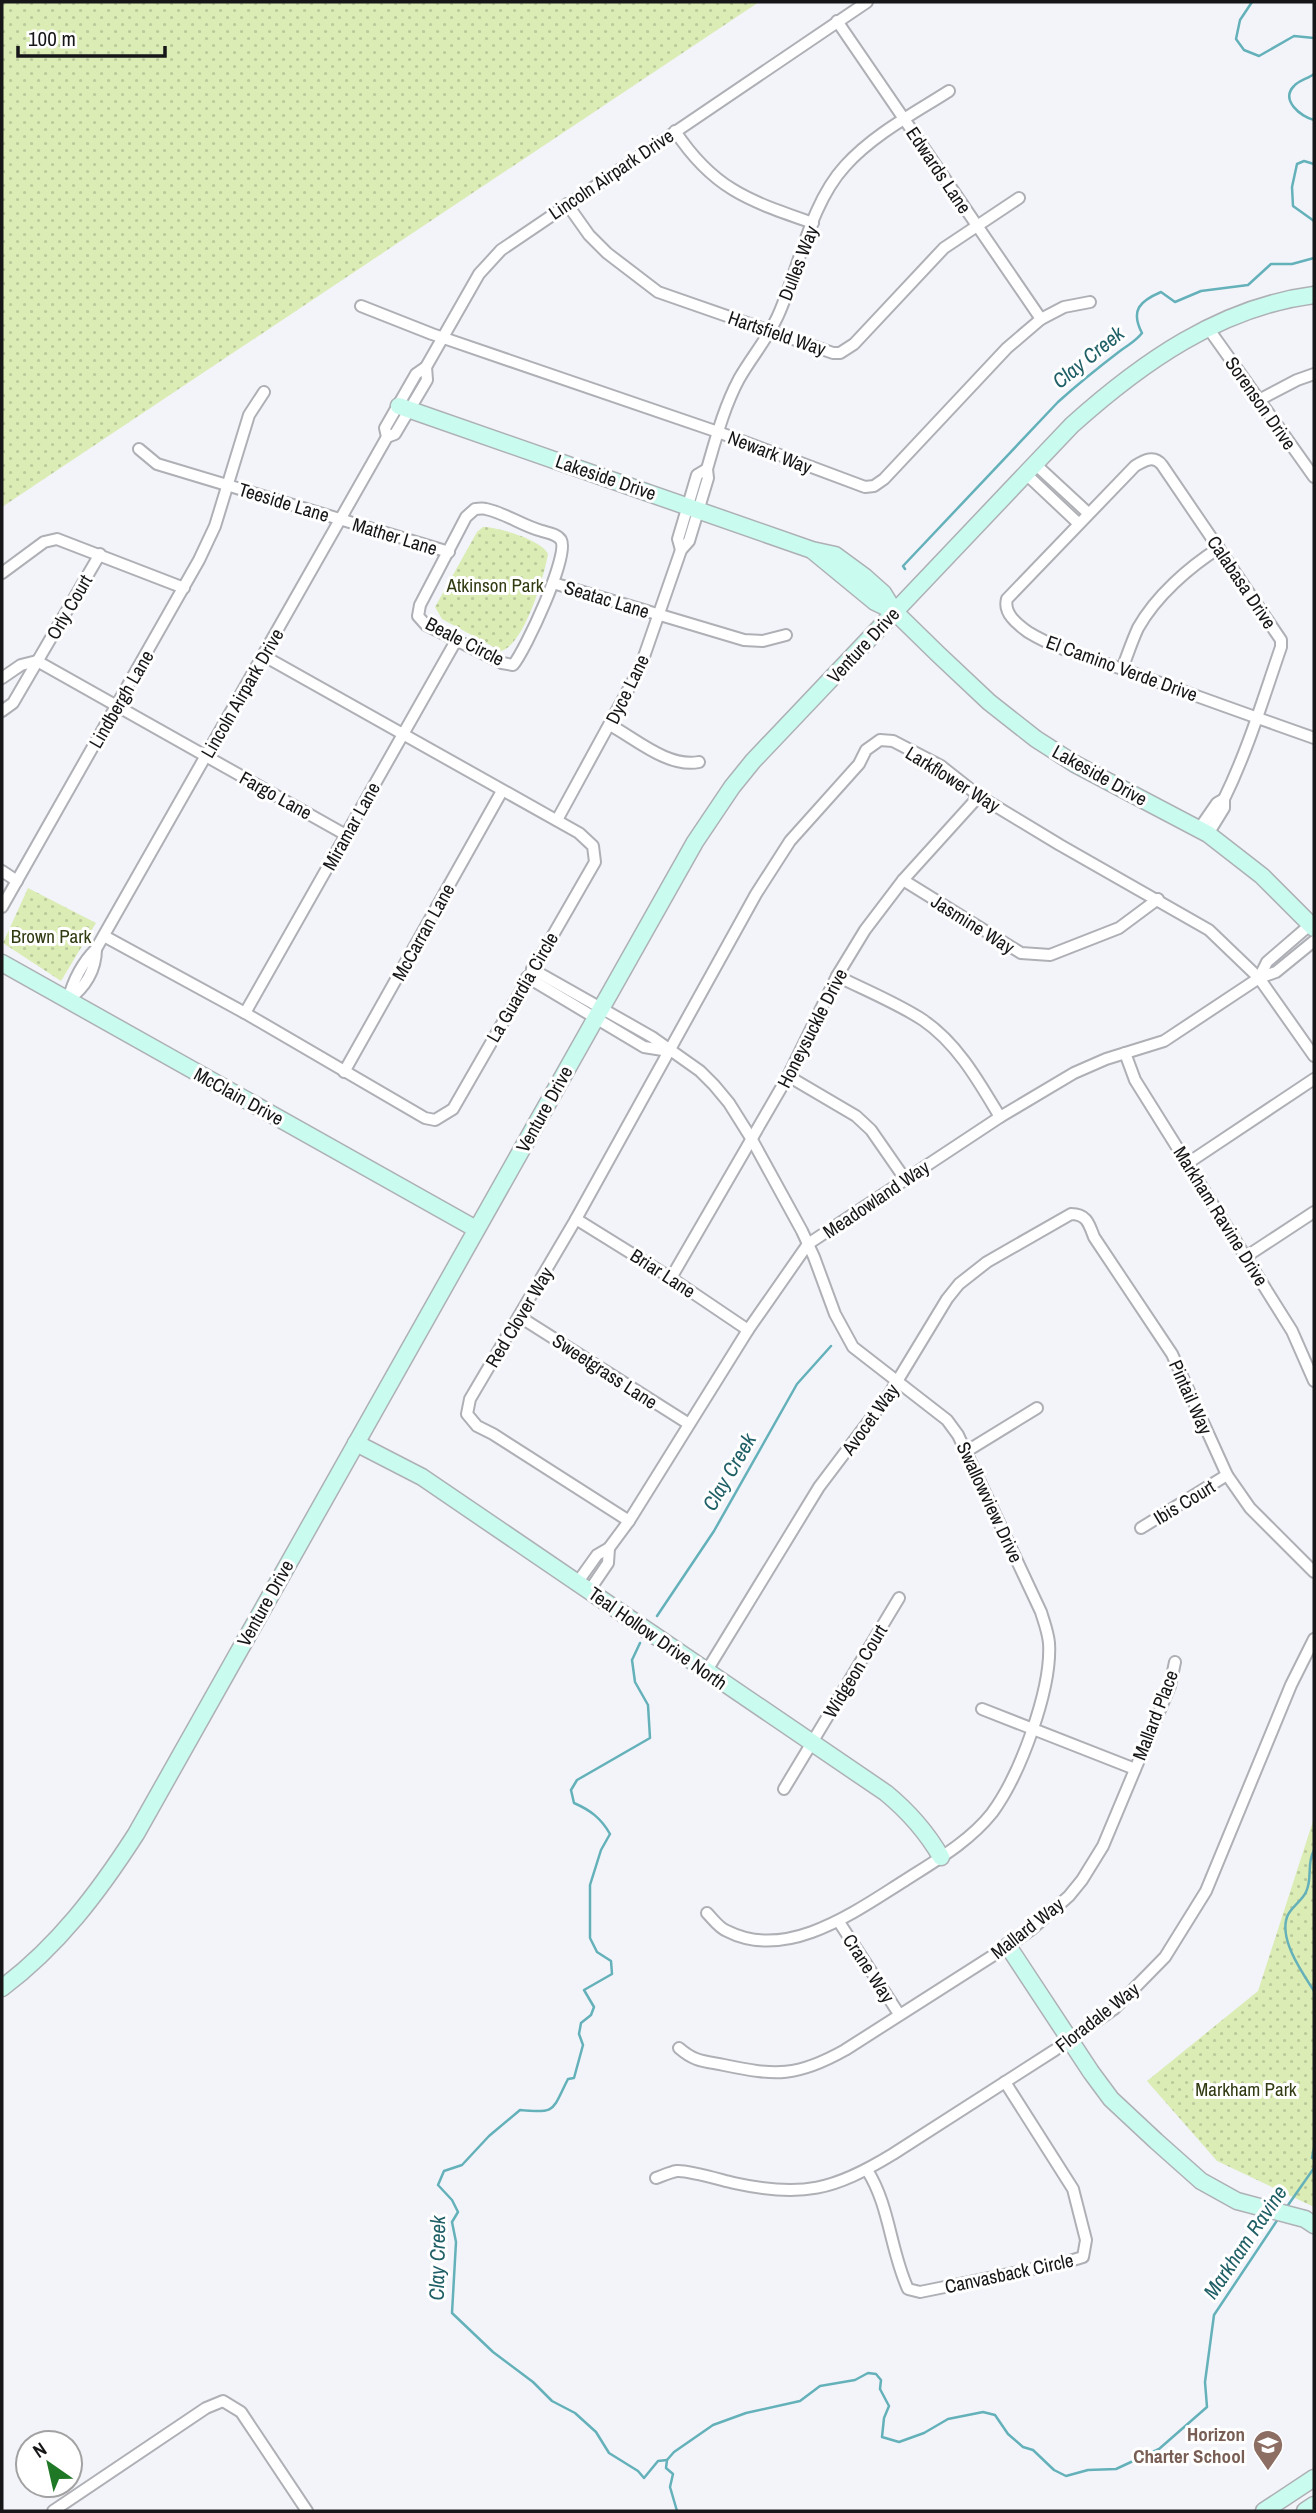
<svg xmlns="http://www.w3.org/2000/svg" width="1316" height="2513" viewBox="0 0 1316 2513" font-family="'Archivo Narrow',sans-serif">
<defs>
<pattern id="grass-dots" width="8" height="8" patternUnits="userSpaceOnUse" patternTransform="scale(1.75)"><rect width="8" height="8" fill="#dbecb5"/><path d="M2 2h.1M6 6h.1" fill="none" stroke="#bbca9b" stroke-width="1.8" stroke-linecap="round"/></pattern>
</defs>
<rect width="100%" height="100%" fill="#f2f4fa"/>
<!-- grass -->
<g fill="url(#grass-dots)">
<path d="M2 2H759L2 507Z"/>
<path d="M483 527C498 527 542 540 548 554 544 577 524 645 501 651L442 619 435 607 477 532Z"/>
<path d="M28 888 96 923 61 981 3 943Z"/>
<path d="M1314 1818V2207L1217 2161 1147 2081 1258 1991Z"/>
</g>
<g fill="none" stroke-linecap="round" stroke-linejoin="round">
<!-- stream -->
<g stroke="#64b1ba" stroke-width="2.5">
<path d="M1252 2 1240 20 1236 39 1244 50 1259 56 1294 36 1314 38"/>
<path d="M1314 74C1309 78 1298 81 1294 86 1280 100 1301 117 1314 120"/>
<path d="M1314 164 1304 161 1297 164 1292 187 1293 206 1314 221"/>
<path d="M905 569 903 566 1058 402C1078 384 1099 367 1120 351 1129 344 1135 342 1142 333 1130 310 1140 301 1161 292L1175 302 1201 291 1248 285 1271 264H1292L1314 258"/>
<path d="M657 1616 714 1531 797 1384 831 1346"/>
<path d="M640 1643 632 1660 635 1682 648 1705 650 1738 577 1780 571 1790 574 1803C590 1810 601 1818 610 1834L601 1850 590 1885V1938L597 1952 611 1961 612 1974 584 1990 594 2007 591 2015 581 2023 579 2034 583 2045 574 2078 568 2079C552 2110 557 2114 520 2110L489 2136 462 2165 444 2171 438 2185 452 2200 458 2212 452 2222 456 2242 452 2313 493 2352 533 2382 552 2401 575 2413 596 2432 609 2453 638 2471 644 2478 658 2461 667 2460"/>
<path d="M1314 1850C1306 1865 1313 1877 1306 1892 1302 1901 1290 1908 1287 1917 1279 1940 1302 1972 1314 1991"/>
<path d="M1314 2148 1312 2158 1314 2159"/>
<path d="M1286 2208 1314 2168"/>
<path d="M677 2511 670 2487 673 2474 666 2468 667 2460 674 2452 713 2425 746 2413 800 2401 820 2386 855 2380 868 2373 876 2374 881 2380 880 2389 889 2406 884 2418 882 2437 899 2442 924 2433 948 2419 983 2412 995 2415 1008 2434 1023 2447 1033 2450 1054 2470 1066 2476 1088 2470 1116 2469 1159 2449 1207 2407 1205 2382 1214 2315 1278 2219"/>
</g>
<!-- street casing -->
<g stroke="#aeb0b6" stroke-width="14">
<g id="street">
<path d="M837 21 1041 319"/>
<path d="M675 131C714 190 750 201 813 223"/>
<path d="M567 204 589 235 607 253 658 292 833 353H840L854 344 944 248 1019 198"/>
<path d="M361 306 432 334 718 432 865 487 874 486 884 479 1007 348 1041 319 1064 307 1090 302"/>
<path d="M1208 328 1314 477"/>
<path d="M1259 400 1297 380 1314 374"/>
<path d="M387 437 385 428 416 374 426 367 479 274 501 250 867 2"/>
<path d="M139 449 157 464 449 552"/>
<path d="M1035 464 1088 513"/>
<path d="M1026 474 1078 523"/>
<path d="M475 509C478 509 482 508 486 509 505 513 523 526 542 531 548 533 557 534 561 540 570 555 525 651 513 665L502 663 426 625 418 616 420 605 466 517Z"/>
<path d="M681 550 678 539 697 475 707 469"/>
<path d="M2 573 44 542 57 539 184 588"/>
<path d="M553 583 744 640 763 641 786 635"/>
<path d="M37 661 346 835"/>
<path d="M1122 669C1127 656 1132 641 1138 628 1156 596 1189 567 1219 548"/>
<path d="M2 678 21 665 37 661"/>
<path d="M2 711 13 703 100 554"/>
<path d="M610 725C636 739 668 768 699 762"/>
<path d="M557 820 640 668 681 550 689 541 708 478 707 469C716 438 724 407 739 379 752 356 770 336 780 311 800 264 811 203 845 166 874 134 913 114 949 91"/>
<path d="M1199 829 1217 803 1224 799"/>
<path d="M1208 834 1224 808V799C1248 750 1263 699 1281 647V640L1162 465C1154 455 1145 460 1135 466L1007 599C1003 613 1017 624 1028 632 1059 651 1094 659 1128 671 1190 694 1252 716 1314 738"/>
<path d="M2 871 17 881"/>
<path d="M903 880 1021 953 1050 955 1119 928 1158 899"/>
<path d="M2 907 199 560 215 526 249 415 264 392"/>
<path d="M104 936 245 1013 425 1118 435 1120 453 1109 595 862 593 846 579 833 264 656"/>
<path d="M532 969 652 1037 700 1071 714 1085 729 1103 751 1138 802 1231 814 1257 835 1314 853 1347 947 1420 958 1435 1041 1612C1044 1622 1048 1632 1049 1643 1052 1689 1020 1775 992 1813 969 1842 935 1861 904 1881 856 1911 787 1962 727 1931 719 1928 713 1919 707 1913"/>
<path d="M837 976C865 990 897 1003 923 1020 958 1044 979 1082 1000 1117"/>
<path d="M527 977 644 1047 669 1051"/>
<path d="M1259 978 1267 962 1311 924"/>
<path d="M68 1000C73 981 82 963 96 949L387 437 395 434 427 380 426 367"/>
<path d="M68 1000C85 988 96 970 96 949"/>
<path d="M245 1013 457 639"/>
<path d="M1125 1053 1135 1080 1292 1331 1314 1381"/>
<path d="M344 1072 502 791"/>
<path d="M788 1076 856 1116 871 1130 905 1179"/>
<path d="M1188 1163 1314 1079"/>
<path d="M576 1219 671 1278 748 1330"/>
<path d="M1247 1256 1314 1212"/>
<path d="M671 1278 788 1076 837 976 865 930 903 880 979 796"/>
<path d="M520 1317 689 1424"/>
<path d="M967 1451 1037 1408"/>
<path d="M629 1521 493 1434 477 1426 467 1414 470 1399 576 1219 756 894 790 841 859 764 866 750 880 740 893 741 941 766 979 796 1060 845 1209 930 1259 978 1314 1056"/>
<path d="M1141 1528 1227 1475"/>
<path d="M577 1583 597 1555 609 1548 629 1521 748 1330 808 1244 1000 1117 1074 1073 1106 1059 1164 1041 1259 978 1276 972 1314 941"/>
<path d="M589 1591 608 1563 609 1548"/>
<path d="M706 1672 819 1487 890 1393 947 1299 959 1284 987 1262 1071 1214C1087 1214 1089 1224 1094 1237L1172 1354 1227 1475 1250 1508 1314 1572"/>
<path d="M982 1709 1135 1769"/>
<path d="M784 1789 899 1598"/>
<path d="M839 1922 899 2014"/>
<path d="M679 2048C695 2062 704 2061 724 2065 776 2076 797 2077 845 2050L1008 1946 1032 1929 1069 1896 1082 1880 1103 1846 1170 1686 1175 1662"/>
<path d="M867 2170C890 2206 890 2250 908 2289L920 2292 1063 2263 1083 2257 1086 2240 1073 2189 1005 2082"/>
<path d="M656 2178C662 2176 670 2172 677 2171 688 2170 721 2180 734 2183 802 2198 834 2190 893 2154L1055 2050 1114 2009 1165 1957 1206 1891 1291 1685 1314 1639"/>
<path d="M53 2511 206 2408 223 2401 241 2412 307 2511"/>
</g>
</g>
<!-- secondary casing -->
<g stroke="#aeb0b6" stroke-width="19">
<g id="secondary">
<path d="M399 406 812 550 835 555 865 577 883 593 894 611 938 654 989 702 1036 739 1075 764 1208 834 1262 876 1314 928"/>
<path d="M813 551 875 602 894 611"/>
<path d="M2 963 476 1229"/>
<path d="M356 1443 422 1477 886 1793C909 1812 926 1831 941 1857"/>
<path d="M1008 1946 1091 2072 1111 2099 1156 2141 1201 2181 1237 2201 1305 2219 1314 2225"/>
<path d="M2 1988C58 1946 98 1893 136 1834L695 842 732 787 753 761 1072 425C1141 363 1220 307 1314 295"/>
<path d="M1264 2511 1314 2478"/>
<path d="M1305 2511 1314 2505"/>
</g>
</g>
<!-- street -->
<use href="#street" stroke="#fff" stroke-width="10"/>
<!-- secondary -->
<use href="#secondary" stroke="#c9fbee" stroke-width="16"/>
</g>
<!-- icons -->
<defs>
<g id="school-pin" transform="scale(1.575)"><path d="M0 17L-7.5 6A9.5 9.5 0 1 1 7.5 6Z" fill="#8d6e63" stroke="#fff"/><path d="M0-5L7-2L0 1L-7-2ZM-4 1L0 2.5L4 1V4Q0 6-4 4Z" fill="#fff"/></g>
</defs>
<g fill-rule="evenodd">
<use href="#school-pin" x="1268" y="2445"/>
</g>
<g text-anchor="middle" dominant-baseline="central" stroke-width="6" stroke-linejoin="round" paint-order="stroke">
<!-- street labels -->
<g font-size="19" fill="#161619" stroke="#fff">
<text transform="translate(939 170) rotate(56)">Edwards Lane</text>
<text transform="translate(611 174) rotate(-34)">Lincoln Airpark Drive</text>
<text transform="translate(798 263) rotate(-69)">Dulles Way</text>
<text transform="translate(777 333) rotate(19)">Hartsfield Way</text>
<text transform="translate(1261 403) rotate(55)">Sorenson Drive</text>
<text transform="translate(770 452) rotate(21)">Newark Way</text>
<text transform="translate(606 477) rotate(19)">Lakeside Drive</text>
<text transform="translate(284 502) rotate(17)">Teeside Lane</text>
<text transform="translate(395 536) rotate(17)">Mather Lane</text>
<text transform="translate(1242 582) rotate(56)">Calabasa Drive</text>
<text transform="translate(607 599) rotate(17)">Seatac Lane</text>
<text transform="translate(69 607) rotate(-60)">Orly Court</text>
<text transform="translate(465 641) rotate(27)">Beale Circle</text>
<text transform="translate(863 645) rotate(-47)">Venture Drive</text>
<text transform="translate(1122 668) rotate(20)">El Camino Verde Drive</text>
<text transform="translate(627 689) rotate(-64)">Dyce Lane</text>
<text transform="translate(242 693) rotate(-60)">Lincoln Airpark Drive</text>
<text transform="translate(121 699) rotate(-60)">Lindbergh Lane</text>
<text transform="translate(1100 775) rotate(29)">Lakeside Drive</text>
<text transform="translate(953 779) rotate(32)">Larkflower Way</text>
<text transform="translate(276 795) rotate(29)">Fargo Lane</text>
<text transform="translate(351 826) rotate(-61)">Miramar Lane</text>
<text transform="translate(973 924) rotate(32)">Jasmine Way</text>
<text transform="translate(423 932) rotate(-61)">McCarran Lane</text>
<text transform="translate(522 987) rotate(-60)">La Guardia Circle</text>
<text transform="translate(812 1028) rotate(-63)">Honeysuckle Drive</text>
<text transform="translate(239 1096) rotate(29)">McClain Drive</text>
<text transform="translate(544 1109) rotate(-61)">Venture Drive</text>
<text transform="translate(876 1199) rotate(-34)">Meadowland Way</text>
<text transform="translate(1221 1216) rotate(58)">Markham Ravine Drive</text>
<text transform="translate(663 1273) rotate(33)">Briar Lane</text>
<text transform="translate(519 1317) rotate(-59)">Red Clover Way</text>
<text transform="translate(605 1371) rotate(33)">Sweetgrass Lane</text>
<text transform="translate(1191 1397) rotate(66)">Pintail Way</text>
<text transform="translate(870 1419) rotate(-54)">Avocet Way</text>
<text transform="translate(990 1502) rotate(65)">Swallowview Drive</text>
<text transform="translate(1184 1502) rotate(-31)">Ibis Court</text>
<text transform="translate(265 1603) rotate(-61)">Venture Drive</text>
<text transform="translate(658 1638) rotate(35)">Teal Hollow Drive North</text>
<text transform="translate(855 1671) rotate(-59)">Widgeon Court</text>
<text transform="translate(1155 1715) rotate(-69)">Mallard Place</text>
<text transform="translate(1027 1928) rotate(-38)">Mallard Way</text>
<text transform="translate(869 1968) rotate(57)">Crane Way</text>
<text transform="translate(1097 2017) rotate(-38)">Floradale Way</text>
<text transform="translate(1009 2273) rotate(-12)">Canvasback Circle</text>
</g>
<!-- park labels -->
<g font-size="19" fill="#313b12" stroke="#fff">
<text x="495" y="585">Atkinson Park</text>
<text x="51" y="936">Brown Park</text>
<text x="1246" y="2089">Markham Park</text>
</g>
<!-- education labels -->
<g font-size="19" font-weight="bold" fill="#785e54" stroke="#fff" text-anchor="end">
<text x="1245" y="2434">Horizon<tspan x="1245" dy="22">Charter School</tspan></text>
</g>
<!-- water labels -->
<g font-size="21" font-style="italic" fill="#1f5f66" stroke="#fff">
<text transform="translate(1088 357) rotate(-39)">Clay Creek</text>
<text transform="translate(729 1472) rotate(-60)">Clay Creek</text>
<text transform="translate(1245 2242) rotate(-56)">Markham Ravine</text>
<text transform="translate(437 2258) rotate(-89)">Clay Creek</text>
</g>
</g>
<!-- border -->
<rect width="1316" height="2513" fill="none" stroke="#161619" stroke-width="7"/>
<!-- north arrow -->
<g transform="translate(49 2464) rotate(326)"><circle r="33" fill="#ffffff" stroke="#a2a2a3" stroke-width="2"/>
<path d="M0-5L12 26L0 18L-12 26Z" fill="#1f7826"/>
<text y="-10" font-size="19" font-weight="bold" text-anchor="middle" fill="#161619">N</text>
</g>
<!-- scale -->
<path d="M18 46v10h147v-10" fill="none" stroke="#161619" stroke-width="3.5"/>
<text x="28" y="46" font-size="21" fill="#161619" stroke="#ffffff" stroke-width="5" paint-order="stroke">100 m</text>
</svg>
